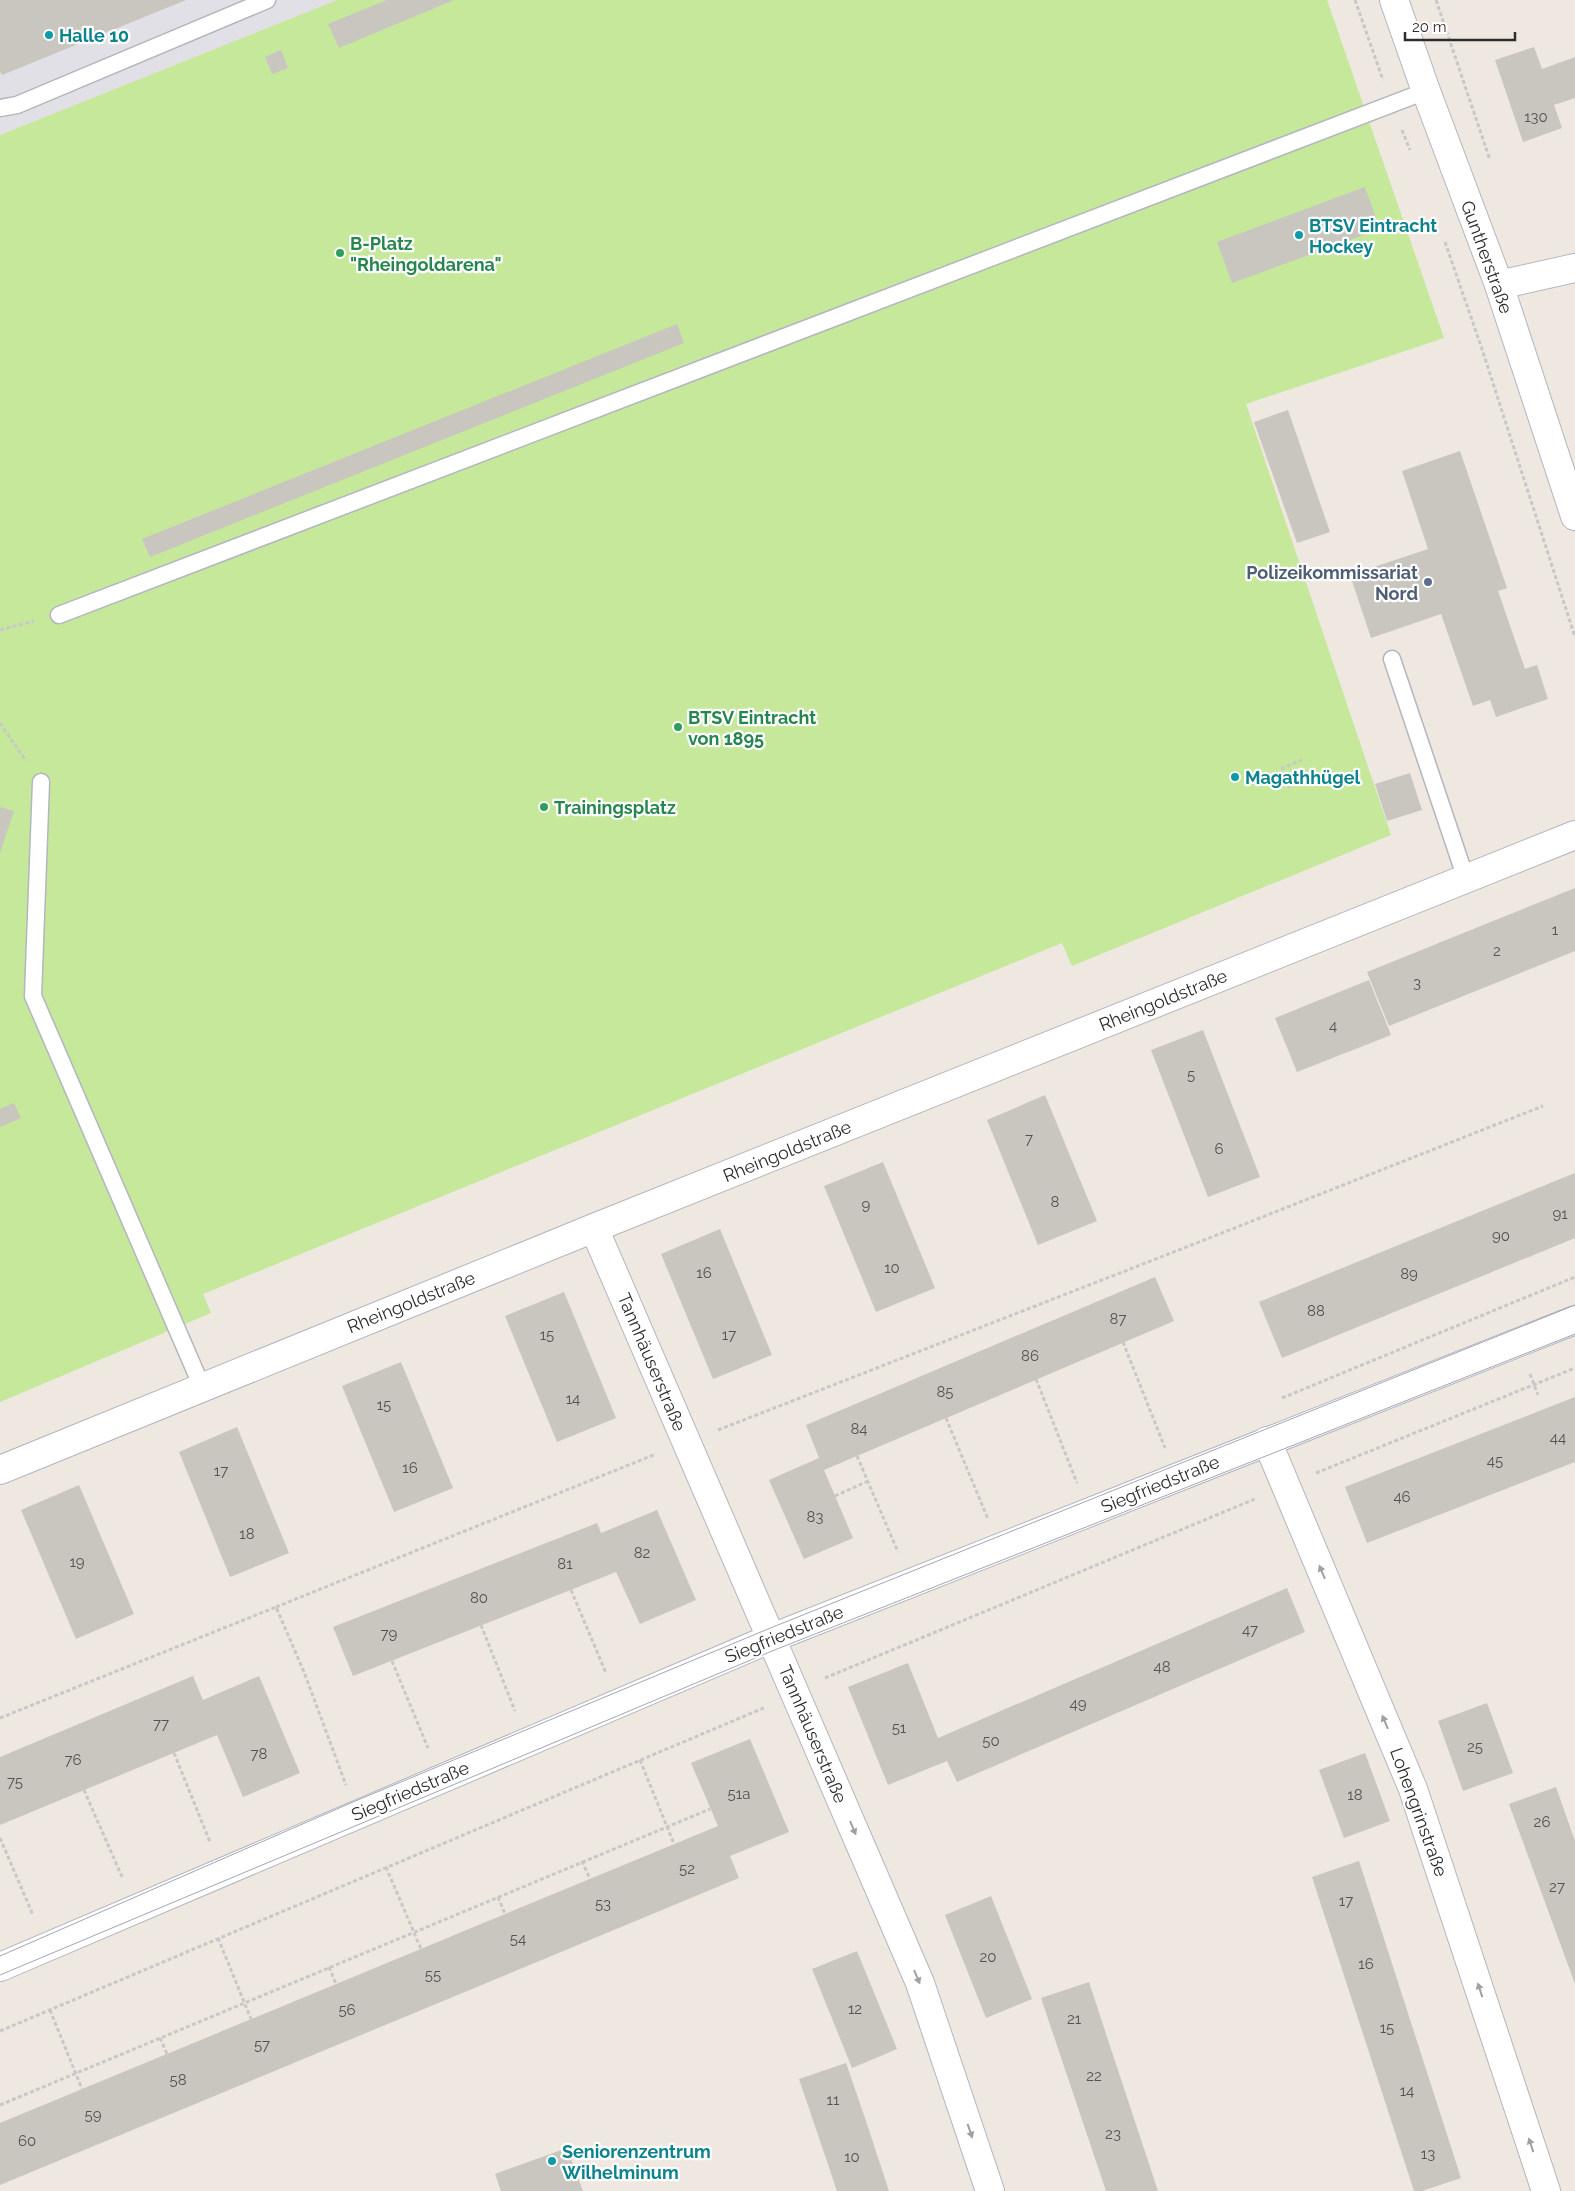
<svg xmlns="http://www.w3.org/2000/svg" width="1575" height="2191" viewBox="0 0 1575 2191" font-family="Raleway,sans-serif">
<rect width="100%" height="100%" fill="#eee8e0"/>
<!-- industrial -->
<path fill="#e2e0e7" d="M0 0H337L0 135Z"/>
<!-- pitch -->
<path fill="#c6e89b" d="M337 0H1327L1444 338 1246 404 1391 835 1072 966 1062 943 203 1294 211 1313 0 1402V135Z"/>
<!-- building -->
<g fill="#c9c5bf">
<path d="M0 0H186L2 75 0 71Z"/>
<path d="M387 0H454L339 48 328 24Z"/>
<path d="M1534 47 1542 69 1575 57V98L1554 105 1562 128 1523 142 1495 60Z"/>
<path d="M281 50 288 68 272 74 265 57Z"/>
<path d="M1365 187 1380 229 1232 283 1217 242Z"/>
<path d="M677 324 684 343 150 557 142 539Z"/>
<path d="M1288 410 1330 532 1297 543 1254 422Z"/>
<path d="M1460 451 1507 588 1498 591 1525 669 1537 665 1548 699 1496 717 1490 700 1473 706 1441 614 1371 638 1350 575 1428 549 1402 471Z"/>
<path d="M1410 773 1422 810 1387 821 1375 784Z"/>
<path d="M0 807 14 811 0 853Z"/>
<path d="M1575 888V951L1389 1026 1367 972Z"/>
<path d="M1369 980 1391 1035 1297 1072 1275 1018Z"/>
<path d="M1203 1030 1260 1177 1208 1197 1151 1050Z"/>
<path d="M1045 1095 1097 1221 1038 1245 987 1120Z"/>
<path d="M14 1103 21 1118 0 1127V1109Z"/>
<path d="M883 1162 935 1288 876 1312 824 1186Z"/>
<path d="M1575 1173V1238L1282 1358 1259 1302Z"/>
<path d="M720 1229 772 1355 713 1379 661 1254Z"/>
<path d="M1155 1277 1174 1321 824 1470 853 1538 804 1559 769 1480 819 1458 806 1425Z"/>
<path d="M564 1292 616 1418 557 1442 505 1316Z"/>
<path d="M401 1362 453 1488 394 1512 342 1386Z"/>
<path d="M1575 1397V1462L1367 1543 1345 1487Z"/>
<path d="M237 1427 289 1553 230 1577 179 1452Z"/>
<path d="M79 1485 134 1614 76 1639 21 1510Z"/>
<path d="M657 1510 696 1600 640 1624 616 1572 353 1676 333 1627 597 1523 601 1533Z"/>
<path d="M1287 1588 1305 1632 957 1782 947 1761 888 1785 848 1687 908 1663 938 1738Z"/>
<path d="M193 1676 203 1700 259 1676 300 1773 243 1797 217 1735 0 1825V1757Z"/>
<path d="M1487 1703 1513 1773 1463 1791 1438 1721Z"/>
<path d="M750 1739 789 1832 730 1856 739 1878 0 2185V2123L718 1826 691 1763Z"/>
<path d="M1365 1753 1390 1821 1344 1838 1319 1770Z"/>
<path d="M1556 1787 1575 1841V1984L1509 1804Z"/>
<path d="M1359 1861 1461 2178 1422 2191H1414L1312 1877Z"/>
<path d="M991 1896 1032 1999 986 2018 945 1915Z"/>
<path d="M857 1951 897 2049 852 2068 812 1969Z"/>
<path d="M1089 1982 1108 2040 1158 2191H1106L1041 1998Z"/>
<path d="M846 2063 866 2121 889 2191H837L799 2079Z"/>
<path d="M567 2148 583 2191H501L495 2174Z"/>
</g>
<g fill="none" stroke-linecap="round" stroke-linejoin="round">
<!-- lane casing -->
<g stroke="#b3b6bf" stroke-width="19">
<g id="lane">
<path d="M0 108 17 105 267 0"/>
<path d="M59 615 1426 91"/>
<path d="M1392 659 1466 879"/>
<path d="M41 782 33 996 202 1387"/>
</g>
</g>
<!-- street casing -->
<g stroke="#b3b6bf" stroke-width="30">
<g id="street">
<path d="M1499 285 1575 268"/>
<path d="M594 1228 920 1983 990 2191"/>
<path d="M1267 1441 1413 1789 1546 2191"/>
<path d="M0 1470 594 1228 1575 835"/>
</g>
</g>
<!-- secondary casing -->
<g stroke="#b3b6bf" stroke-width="30">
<g id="secondary">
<path d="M1394 0 1426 91 1499 285 1575 516"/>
<path d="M0 1967 772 1638 1575 1320"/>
</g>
</g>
<!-- path -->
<g stroke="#c8c8c8" stroke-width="3" stroke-dasharray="4 2.5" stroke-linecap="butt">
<path d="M1355 0 1383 80"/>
<path d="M1436 0 1490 160"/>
<path d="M1402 130 1410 150"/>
<path d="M1445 242 1481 346 1575 637"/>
<path d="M0 630 34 621"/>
<path d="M0 723 26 761"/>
<path d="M1281 769 1302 760"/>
<path d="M1288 787 1315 776"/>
<path d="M1123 1342 1165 1448"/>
<path d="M1530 1374 1538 1395"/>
<path d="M1036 1379 1077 1483"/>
<path d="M1282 1398 1575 1277"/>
<path d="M946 1418 988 1519"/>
<path d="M718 1430 1189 1246 1543 1106"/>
<path d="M857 1456 898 1552"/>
<path d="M1316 1473 1575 1368"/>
<path d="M835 1496 868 1481"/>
<path d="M571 1590 606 1673"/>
<path d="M276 1607 656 1454"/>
<path d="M481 1625 515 1711"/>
<path d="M392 1661 428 1748"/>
<path d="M825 1678 1255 1499"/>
<path d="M0 1718 276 1607 304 1672 346 1785"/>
<path d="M174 1753 210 1842"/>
<path d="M640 1760 674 1844"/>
<path d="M84 1790 123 1879"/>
<path d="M0 1838 33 1915"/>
<path d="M582 1861 590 1879"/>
<path d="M386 1867 421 1949"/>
<path d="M498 1897 505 1914"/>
<path d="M218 1938 251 2019"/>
<path d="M329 1967 336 1984"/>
<path d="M50 2010 82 2089"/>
<path d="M0 2031 766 1707"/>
<path d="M160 2038 167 2054"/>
<path d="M0 2105 710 1809"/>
</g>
<!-- lane -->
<use href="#lane" stroke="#fff" stroke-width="16"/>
<!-- street -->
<use href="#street" stroke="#fff" stroke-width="28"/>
<!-- secondary -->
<use href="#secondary" stroke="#fff" stroke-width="28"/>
<!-- tram -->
<g stroke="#a2a5b6" stroke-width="1">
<path d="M0 1956 353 1802 768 1629 1575 1305"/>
<path d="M0 1975 777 1649 1575 1334"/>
</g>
</g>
<!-- one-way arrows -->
<defs><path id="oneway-solid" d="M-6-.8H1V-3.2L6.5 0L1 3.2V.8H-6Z" transform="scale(1.25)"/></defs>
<g fill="#a0a0a0">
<use href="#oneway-solid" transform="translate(1322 1572) rotate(-113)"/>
<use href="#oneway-solid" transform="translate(1385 1722) rotate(-113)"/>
<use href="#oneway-solid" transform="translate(853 1828) rotate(67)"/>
<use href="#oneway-solid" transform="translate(917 1977) rotate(67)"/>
<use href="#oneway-solid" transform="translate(1480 1990) rotate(-108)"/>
<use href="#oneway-solid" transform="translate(970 2131) rotate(71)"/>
<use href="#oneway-solid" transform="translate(1531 2145) rotate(-108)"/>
</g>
<!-- markers -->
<g fill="#0f9aa8" stroke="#fff" stroke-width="2">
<circle cx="49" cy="35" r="5"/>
<circle cx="1299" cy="235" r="5"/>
<circle cx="1235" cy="777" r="5"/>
<circle cx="552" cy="2161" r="5"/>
</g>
<g fill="#2e9e5b" stroke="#fff" stroke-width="2">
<circle cx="340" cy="253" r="5"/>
<circle cx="678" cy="727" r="5"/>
<circle cx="544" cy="807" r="5"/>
</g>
<circle fill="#5c6f8a" stroke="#fff" stroke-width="2" cx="1428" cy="582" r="5"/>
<g text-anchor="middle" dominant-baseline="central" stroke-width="4.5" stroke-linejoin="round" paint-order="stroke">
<!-- number labels -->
<g font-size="15" fill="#545352">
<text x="1536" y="117">130</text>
<text x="1555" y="930">1</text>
<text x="1497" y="951">2</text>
<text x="1417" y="983">3</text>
<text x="1333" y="1026">4</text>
<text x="1191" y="1075">5</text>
<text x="1029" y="1139">7</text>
<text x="1219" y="1149">6</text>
<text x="1055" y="1202">8</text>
<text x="866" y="1205">9</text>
<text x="1560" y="1214">91</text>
<text x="1501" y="1236">90</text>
<text x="892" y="1268">10</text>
<text x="704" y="1273">16</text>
<text x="1409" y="1274">89</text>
<text x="1316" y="1311">88</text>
<text x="1118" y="1319">87</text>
<text x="547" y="1335">15</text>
<text x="729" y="1335">17</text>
<text x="1030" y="1356">86</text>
<text x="945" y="1392">85</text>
<text x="573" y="1399">14</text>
<text x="384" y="1405">15</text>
<text x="859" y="1429">84</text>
<text x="1558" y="1438">44</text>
<text x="1495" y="1461">45</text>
<text x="410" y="1468">16</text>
<text x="221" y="1471">17</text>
<text x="1402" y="1497">46</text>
<text x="815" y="1517">83</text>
<text x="247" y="1534">18</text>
<text x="642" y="1553">82</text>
<text x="77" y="1562">19</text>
<text x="565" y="1564">81</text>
<text x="479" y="1598">80</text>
<text x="1250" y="1630">47</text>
<text x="389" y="1634">79</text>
<text x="1162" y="1667">48</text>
<text x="1078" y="1704">49</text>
<text x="161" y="1724">77</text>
<text x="899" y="1728">51</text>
<text x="991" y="1741">50</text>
<text x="1475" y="1747">25</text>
<text x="259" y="1754">78</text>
<text x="73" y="1760">76</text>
<text x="15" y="1782">75</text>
<text x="739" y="1794">51a</text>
<text x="1355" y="1795">18</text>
<text x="1542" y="1822">26</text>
<text x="687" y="1869">52</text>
<text x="1557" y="1887">27</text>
<text x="1346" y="1901">17</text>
<text x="603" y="1904">53</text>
<text x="518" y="1939">54</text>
<text x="988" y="1957">20</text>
<text x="1366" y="1964">16</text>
<text x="433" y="1975">55</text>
<text x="855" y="2009">12</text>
<text x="347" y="2010">56</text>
<text x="1074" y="2019">21</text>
<text x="1387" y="2028">15</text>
<text x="262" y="2045">57</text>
<text x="1094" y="2076">22</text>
<text x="178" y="2080">58</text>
<text x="1407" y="2091">14</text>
<text x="833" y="2100">11</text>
<text x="93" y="2115">59</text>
<text x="1113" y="2134">23</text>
<text x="27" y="2141">60</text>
<text x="1428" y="2154">13</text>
<text x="852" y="2157">10</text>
</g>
<!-- culture labels -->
<g font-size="18" font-weight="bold" fill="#0d838f" stroke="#fff" text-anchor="start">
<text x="59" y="35">Halle 10</text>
<text x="1309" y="225">BTSV Eintracht<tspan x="1309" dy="21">Hockey</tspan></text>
<text x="1245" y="777">Magathhügel</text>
<text x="562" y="2151">Seniorenzentrum<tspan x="562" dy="21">Wilhelminum</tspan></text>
</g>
<!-- leisure labels -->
<g font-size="18" font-weight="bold" fill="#27864d" stroke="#fff" text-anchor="start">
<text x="350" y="243">B-Platz<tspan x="350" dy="21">"Rheingoldarena"</tspan></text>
<text x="688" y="717">BTSV Eintracht<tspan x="688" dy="21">von 1895</tspan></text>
<text x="554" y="807">Trainingsplatz</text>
</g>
<!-- street labels -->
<g font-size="18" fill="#2d2d2d" stroke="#fff">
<text transform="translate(1487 257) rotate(70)">Guntherstraße</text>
<text transform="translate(1163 1000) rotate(-22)">Rheingoldstraße</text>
<text transform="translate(787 1151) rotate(-22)">Rheingoldstraße</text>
<text transform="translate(411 1302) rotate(-22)">Rheingoldstraße</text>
<text transform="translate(652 1362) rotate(67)">Tannhäuserstraße</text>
<text transform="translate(1160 1484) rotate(-22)">Siegfriedstraße</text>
<text transform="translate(784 1634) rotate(-22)">Siegfriedstraße</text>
<text transform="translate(813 1734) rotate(67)">Tannhäuserstraße</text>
<text transform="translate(410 1791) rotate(-23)">Siegfriedstraße</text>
<text transform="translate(1419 1812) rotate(70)">Lohengrinstraße</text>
</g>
<!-- service labels -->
<g font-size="18" font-weight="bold" fill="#4e5e75" stroke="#fff" text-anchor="end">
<text x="1418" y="572">Polizeikommissariat<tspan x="1418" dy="21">Nord</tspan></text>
</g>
</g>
<!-- scale -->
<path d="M1405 32v8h110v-8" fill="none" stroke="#2d2d2d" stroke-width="2.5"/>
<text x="1412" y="32" font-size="15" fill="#2d2d2d" stroke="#ffffff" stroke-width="4" paint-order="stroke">20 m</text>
</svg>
